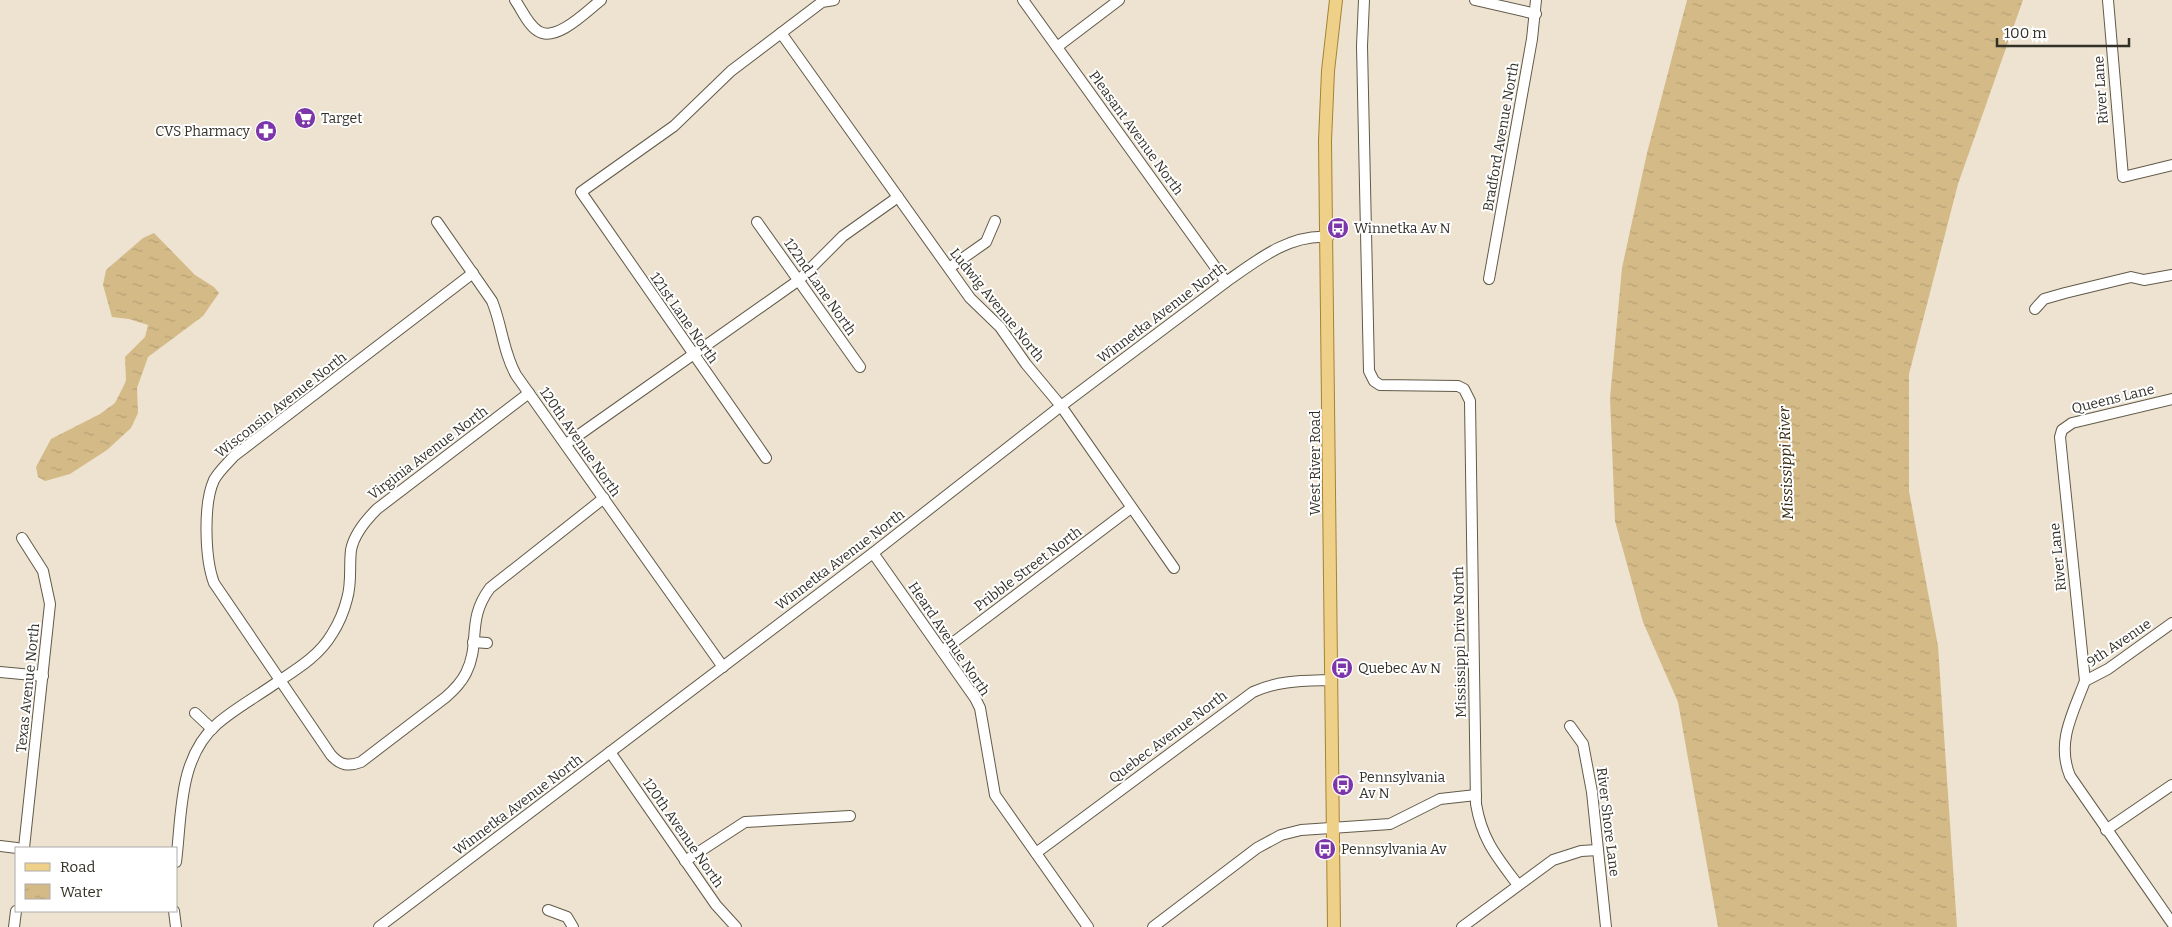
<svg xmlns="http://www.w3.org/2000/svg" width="2172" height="927" viewBox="0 0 2172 927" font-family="Bitter,serif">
<defs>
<pattern id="water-ripples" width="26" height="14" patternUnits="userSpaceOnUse" patternTransform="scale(1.25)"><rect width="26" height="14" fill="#d4ba87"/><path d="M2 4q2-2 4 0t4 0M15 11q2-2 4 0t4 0" fill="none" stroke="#b6a075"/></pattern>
</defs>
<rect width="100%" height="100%" fill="#ede3d0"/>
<!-- water -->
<g fill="url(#water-ripples)">
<path d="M1687 0H2023L1958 184 1909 374V491L1938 646 1957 927H1718L1678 702 1643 622 1615 521 1610 398 1622 268 1647 153Z"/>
<path d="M154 233 195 275 214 287 219 293 203 316 148 357 137 388 138 413 131 428 107 450 70 474 45 481 38 477 36 467 51 439 100 414 115 403 126 381 125 357 145 337 148 325 129 319 112 317 103 285 106 270 143 238Z"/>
</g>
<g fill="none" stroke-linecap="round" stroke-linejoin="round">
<!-- minor casing -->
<g stroke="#625a49" stroke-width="12">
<g id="minor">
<path d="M515 0C522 10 528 25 538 31 556 43 587 11 601 0"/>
<path d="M1023 0 1226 282"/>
<path d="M1364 0 1362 46 1369 371 1374 381 1380 385 1458 386 1464 389 1470 401 1476 804C1482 840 1497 857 1518 885"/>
<path d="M1475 0 1536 14"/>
<path d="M2108 0 2123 177 2172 165"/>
<path d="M781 33 970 298 1000 327 1026 364 1061 406 1174 568"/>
<path d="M1057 47 1119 0"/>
<path d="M437 222 492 301C502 325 503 352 516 375L723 667"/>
<path d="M757 222 860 367"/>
<path d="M949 268 986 242 995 221"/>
<path d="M473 273 234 456C227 464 219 471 214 480 203 504 205 559 214 583L331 755C340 765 348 767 361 762L446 697C454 690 461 683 466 673 481 643 466 620 490 588L604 498"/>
<path d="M1489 279 1532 39 1536 0"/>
<path d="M2035 309 2044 299 2065 293 2131 277 2144 280 2172 275"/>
<path d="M566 444 799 280 843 236 898 197"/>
<path d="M766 458 581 192 674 126 731 71 822 2 834 0"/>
<path d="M22 538 43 571 50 604 24 848"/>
<path d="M873 553 975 698 980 708 995 795 1088 927"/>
<path d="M2172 623 2108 669 2085 681C2073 713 2056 742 2070 776L2172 923"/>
<path d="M473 642 487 643"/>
<path d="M942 651 1131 508"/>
<path d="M0 672 43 676"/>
<path d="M2085 681 2064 477 2060 437 2062 430 2072 423 2172 399"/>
<path d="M195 713 212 729"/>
<path d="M1570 726 1583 744 1592 792 1606 927"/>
<path d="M610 752 716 905 736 927"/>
<path d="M2106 830 2172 785"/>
<path d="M0 846 17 848"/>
<path d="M1036 853 1253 692C1279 680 1304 681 1332 680"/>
<path d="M685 861 745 822 850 816"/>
<path d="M176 862C182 815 178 758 217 724 234 709 256 697 276 683 297 669 319 656 332 634 339 623 344 611 347 599 352 583 349 566 351 550 354 534 366 520 377 509L529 393"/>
<path d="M548 910 567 917 573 927"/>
<path d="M174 911 176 927"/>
<path d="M14 927 16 911"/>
<path d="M379 927 873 553 1061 406 1226 282C1256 261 1289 234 1328 237"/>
<path d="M1153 927 1257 848 1281 835 1301 830 1390 824 1440 799 1476 795"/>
<path d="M1462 927 1553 860 1581 851 1598 850"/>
</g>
</g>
<!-- major casing -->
<g stroke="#a58333" stroke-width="14">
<path id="major" d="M1334 927 1325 141 1328 71 1336 0"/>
</g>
<!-- minor -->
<use href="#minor" stroke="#fff" stroke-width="10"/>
<!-- major -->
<use href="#major" stroke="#eed088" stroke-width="12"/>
</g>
<!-- icons -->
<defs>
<g id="supermarket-disc" transform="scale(1.125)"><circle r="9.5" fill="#7d36a9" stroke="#fff"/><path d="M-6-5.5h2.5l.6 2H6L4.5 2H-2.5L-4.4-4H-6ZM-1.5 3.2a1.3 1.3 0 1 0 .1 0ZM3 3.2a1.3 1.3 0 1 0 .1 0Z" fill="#fff"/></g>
<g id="pharmacy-disc" transform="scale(1.125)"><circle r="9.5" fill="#7d36a9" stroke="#fff"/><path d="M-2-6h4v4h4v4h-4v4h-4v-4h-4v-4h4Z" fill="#fff"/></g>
<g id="bus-disc" transform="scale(1.125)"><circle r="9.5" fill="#7d36a9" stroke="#fff"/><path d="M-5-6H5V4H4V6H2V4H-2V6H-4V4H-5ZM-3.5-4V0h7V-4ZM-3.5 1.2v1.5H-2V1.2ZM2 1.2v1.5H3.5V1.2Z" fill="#fff"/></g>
</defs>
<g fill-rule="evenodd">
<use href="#supermarket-disc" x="305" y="118"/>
<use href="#pharmacy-disc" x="266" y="131"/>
<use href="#bus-disc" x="1338" y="228"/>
<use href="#bus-disc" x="1342" y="668"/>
<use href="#bus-disc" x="1343" y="785"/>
<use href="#bus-disc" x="1325" y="849"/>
</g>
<g text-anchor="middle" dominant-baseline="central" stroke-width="4" stroke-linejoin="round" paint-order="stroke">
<!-- street labels -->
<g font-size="14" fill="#333028" stroke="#fff">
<text transform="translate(2101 90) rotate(-94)">River Lane</text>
<text transform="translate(1136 133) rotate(54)">Pleasant Avenue North</text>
<text transform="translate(1501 137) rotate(-80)">Bradford Avenue North</text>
<text transform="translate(820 287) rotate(55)">122nd Lane North</text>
<text transform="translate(997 305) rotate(51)">Ludwig Avenue North</text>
<text transform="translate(1162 313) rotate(-37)">Winnetka Avenue North</text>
<text transform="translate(684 318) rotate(55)">121st Lane North</text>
<text transform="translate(2113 399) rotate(-14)">Queens Lane</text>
<text transform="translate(281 405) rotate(-38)">Wisconsin Avenue North</text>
<text transform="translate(580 442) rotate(55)">120th Avenue North</text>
<text transform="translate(428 453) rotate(-37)">Virginia Avenue North</text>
<text transform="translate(1315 463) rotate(-90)">West River Road</text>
<text transform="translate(2058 557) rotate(-96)">River Lane</text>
<text transform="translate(840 560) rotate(-37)">Winnetka Avenue North</text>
<text transform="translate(1028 569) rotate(-37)">Pribble Street North</text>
<text transform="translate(949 639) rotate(56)">Heard Avenue North</text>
<text transform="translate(1460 642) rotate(-91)">Mississippi Drive North</text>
<text transform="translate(2119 643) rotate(-34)">9th Avenue</text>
<text transform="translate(28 688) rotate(-84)">Texas Avenue North</text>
<text transform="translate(1168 737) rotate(-37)">Quebec Avenue North</text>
<text transform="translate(518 805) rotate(-37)">Winnetka Avenue North</text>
<text transform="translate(1608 822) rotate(83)">River Shore Lane</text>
<text transform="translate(683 833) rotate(55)">120th Avenue North</text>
</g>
<!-- poi labels -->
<g font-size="14" fill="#333028" stroke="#fff" text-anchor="start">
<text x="321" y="118">Target</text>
<text x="250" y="131" text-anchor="end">CVS Pharmacy</text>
<text x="1354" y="228">Winnetka Av N</text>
<text x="1358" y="668">Quebec Av N</text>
<text x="1359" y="777">Pennsylvania<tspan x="1359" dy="16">Av N</tspan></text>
<text x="1341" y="849">Pennsylvania Av</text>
</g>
<!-- water labels -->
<g font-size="15" font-style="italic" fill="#33270f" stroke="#fff">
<text transform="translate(1786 463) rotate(-92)">Mississippi River</text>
</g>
</g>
<!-- legend -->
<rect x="15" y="847" width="162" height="65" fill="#ffffff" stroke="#adaca9"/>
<rect x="25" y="863" width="25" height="8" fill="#eed088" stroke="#adaca9"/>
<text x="60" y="872" font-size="15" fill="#333028">Road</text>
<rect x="25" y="884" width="25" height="15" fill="url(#water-ripples)" stroke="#adaca9"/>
<text x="60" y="897" font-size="15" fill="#333028">Water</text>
<!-- scale -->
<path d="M1997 38v8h132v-8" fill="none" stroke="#333028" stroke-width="2.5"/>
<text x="2004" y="38" font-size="15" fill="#333028" stroke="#ffffff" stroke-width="4" paint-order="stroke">100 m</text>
</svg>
